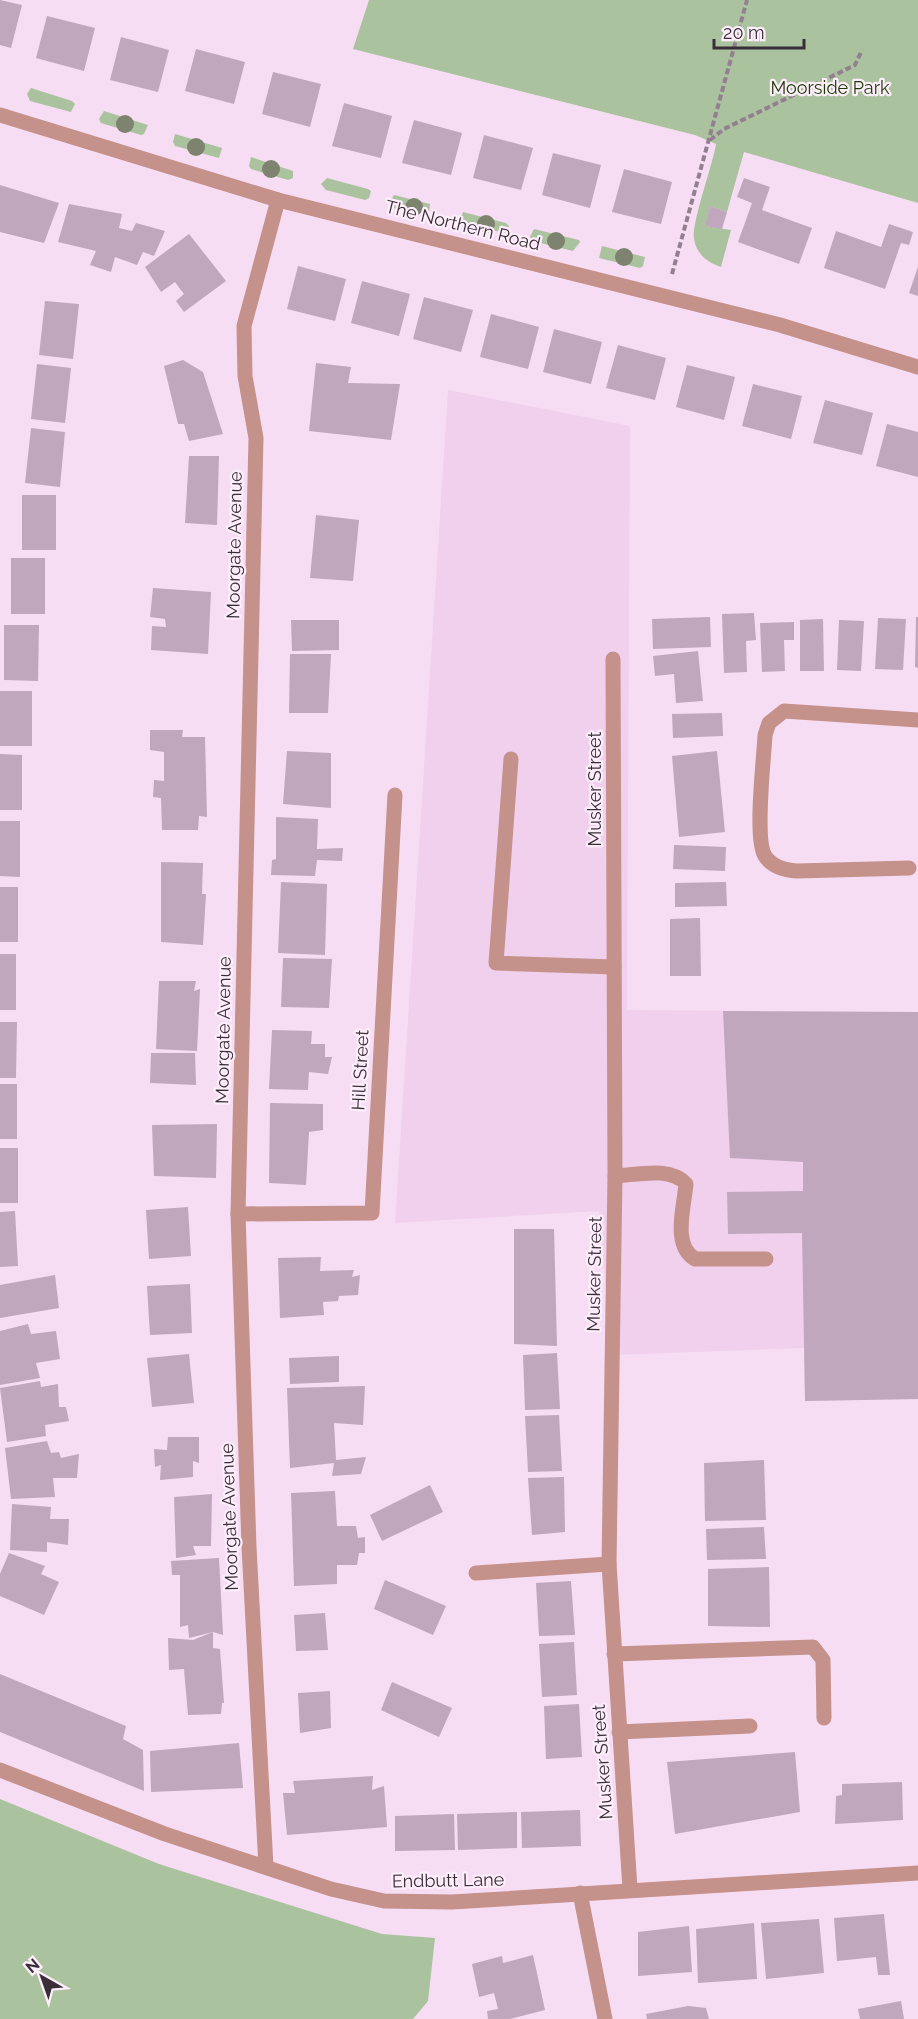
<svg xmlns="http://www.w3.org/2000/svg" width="918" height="2019" viewBox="0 0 918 2019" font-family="Raleway,sans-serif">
<rect width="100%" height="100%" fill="#f7ddf4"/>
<!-- built -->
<path fill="#f0d0ec" d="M448 390 630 426 627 1010 918 1012V1399L805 1401 804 1348 612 1355 599 1211 395 1223Z"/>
<!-- green -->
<g fill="#abc29f">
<path d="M369 0H918V203L744 152 727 212 710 206 706 226 731 230 721 267C707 262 697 255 694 239 691 224 713 164 716 144L695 135 353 49Z"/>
<path d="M31 88 72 101 75 104 71 112 30 101 27 94Z"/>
<path d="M104 111 148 125 144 134 141 135 101 123 99 119Z"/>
<path d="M175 134 222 148 219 158 175 146 173 142Z"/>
<path d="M251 157 293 171V178L288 180 251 169 249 166Z"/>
<path d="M327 178 368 189 371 191 369 198 365 200 326 190 321 184Z"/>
<path d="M394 195 430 204 429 214 392 208 389 204Z"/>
<path d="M463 212 506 223 509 226 507 233 463 225 460 221Z"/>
<path d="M534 229 579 240 580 242 573 251 532 241 530 237Z"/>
<path d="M602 246 645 257 643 266 640 268 599 258Z"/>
<path d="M0 1799 159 1864 382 1934 435 1938 428 2001 413 2019H0Z"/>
</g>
<!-- building -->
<g fill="#c0a7bd">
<path d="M0 0 22 5 11 48 0 45Z"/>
<path d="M47 16 95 28 84 71 36 58Z"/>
<path d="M121 37 169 50 158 92 110 80Z"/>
<path d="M196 49 245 62 234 104 185 91Z"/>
<path d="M273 72 321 84 310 127 262 114Z"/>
<path d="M344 103 392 116 381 158 332 146Z"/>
<path d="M414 120 462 133 451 175 402 163Z"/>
<path d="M484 135 533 148 521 190 473 178Z"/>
<path d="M553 153 601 165 590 208 542 195Z"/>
<path d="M624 169 672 182 661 224 612 212Z"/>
<path d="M744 178 770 187 762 210 812 228 799 264 738 242 752 203 737 197Z"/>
<path d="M0 185 59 203 44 243 0 232Z"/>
<path d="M69 204 122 214 119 228 132 231 136 223 165 231 154 256 143 252 137 265 115 257 111 272 90 265 96 251 58 242Z"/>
<path d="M710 206 727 212 722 229 705 226Z"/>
<path d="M889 224 913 232 909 245 901 243 885 289 824 268 836 231 881 247Z"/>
<path d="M189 234 226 281 184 312 176 301 184 294 175 282 161 292 145 267Z"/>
<path d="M298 266 346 279 335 321 287 309Z"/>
<path d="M918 267V296L909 293Z"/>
<path d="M362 281 410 294 399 336 351 323Z"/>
<path d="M424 297 473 310 461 352 413 339Z"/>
<path d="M45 301 79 304 73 359 39 355Z"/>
<path d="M491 314 539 327 528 369 480 357Z"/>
<path d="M554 329 602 342 591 384 543 372Z"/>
<path d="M618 345 666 358 655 400 606 388Z"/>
<path d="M183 360 203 372 223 434 189 441 184 424H178L164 366Z"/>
<path d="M316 363 351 367 348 383 400 384 391 440 309 431Z"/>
<path d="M37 364 71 368 65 423 31 419Z"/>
<path d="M687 365 735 377 724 420 676 407Z"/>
<path d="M753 384 802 396 791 439 742 426Z"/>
<path d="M825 400 873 413 862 455 813 443Z"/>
<path d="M887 424 918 432V477L876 466Z"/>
<path d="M31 428 65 432 60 487 25 483Z"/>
<path d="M189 456H219L217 525 185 523Z"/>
<rect x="22" y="495" width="34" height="55"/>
<path d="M316 515 359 520 353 581 310 578Z"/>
<rect x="11" y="558" width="34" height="56"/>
<path d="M153 588 211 592 208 654 151 650 152 626 166 627 165 619 150 617Z"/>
<path d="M754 613 756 640 746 641 747 672 724 673 722 614Z"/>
<path d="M710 617 711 647 653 649 652 619Z"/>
<path d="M916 617H918V668L915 667Z"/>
<path d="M878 618 906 619 903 670 875 669Z"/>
<path d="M823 619 824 671H800V620Z"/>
<path d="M291 620H339V650L292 651Z"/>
<path d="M839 620 864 621 861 671 837 670Z"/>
<path d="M794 622V640H784L785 671 762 672 760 623Z"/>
<path d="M4 625H39L38 681 4 680Z"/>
<path d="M698 651 703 701 676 703 674 674 655 676 653 656Z"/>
<path d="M290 654H331L328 713H289Z"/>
<rect x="0" y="691" width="32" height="55"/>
<path d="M722 713 723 736 673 738 672 714Z"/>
<path d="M150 730H183L182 737H205L207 817 199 816 198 830H162L161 798 153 797 154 780 164 781V752L150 750Z"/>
<path d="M287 751 331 753V808L283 804Z"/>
<path d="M717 751 725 832 679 837 672 756Z"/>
<path d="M0 754 22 755V810H0Z"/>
<path d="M276 817 318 819 317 849 343 848 342 861 317 860 315 876 271 875 272 860 276 859Z"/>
<path d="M0 821H20V877L0 876Z"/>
<path d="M674 845 726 847 725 871 673 869Z"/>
<path d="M161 862 203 863 202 894H206L203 945 161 942Z"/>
<path d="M281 882 327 884 325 955 278 953Z"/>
<path d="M726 882 727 906 675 907V883Z"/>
<rect x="0" y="887" width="18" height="55"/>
<path d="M700 918 701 976H670V919Z"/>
<rect x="0" y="954" width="16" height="56"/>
<path d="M283 958 332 959 329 1008 281 1007Z"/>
<path d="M159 981H196L194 991 200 989 197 1051 156 1049Z"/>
<path d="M723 1011 918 1012V1399L805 1401 802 1233 728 1234 727 1192 803 1191V1162L730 1158Z"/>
<path d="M0 1022H17L16 1078H0Z"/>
<path d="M272 1030 312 1031 311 1044H325V1057H332L328 1074 309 1072 308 1090 269 1089Z"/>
<path d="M151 1053H195L196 1085 150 1083Z"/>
<rect x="0" y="1084" width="17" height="55"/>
<path d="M270 1103 323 1104V1130L309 1132 306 1185 269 1183Z"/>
<path d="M217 1124 216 1178 154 1176 152 1125Z"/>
<rect x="0" y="1148" width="18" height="55"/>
<path d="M188 1207 191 1256 149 1259 146 1210Z"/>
<path d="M15 1211 18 1266 0 1267V1212Z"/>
<path d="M514 1229H554L557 1346 514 1344Z"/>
<path d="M321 1257 320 1271 354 1270 352 1277 360 1275 358 1295 339 1296 338 1301 323 1302 324 1315 280 1318 278 1258Z"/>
<path d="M55 1275 59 1308 0 1318V1285Z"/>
<path d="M190 1284 192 1333 150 1335 147 1286Z"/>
<path d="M28 1324 31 1334 56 1331 60 1359 36 1363 40 1378 0 1385V1331Z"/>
<path d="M557 1353 560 1409 525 1410 523 1355Z"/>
<path d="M189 1354 194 1403 152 1407 147 1358Z"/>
<path d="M339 1356V1382L290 1384 289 1358Z"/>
<path d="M40 1381 41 1387 58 1384 59 1407H66L69 1421 45 1425 46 1436 7 1442 0 1388Z"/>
<path d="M365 1386 363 1425 334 1423 336 1460 366 1457 361 1474 332 1476 334 1463 290 1468 287 1388Z"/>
<path d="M559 1415 562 1471 528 1472 525 1416Z"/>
<path d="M168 1437H199V1463L193 1461V1477L160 1480 161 1465 155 1467 154 1449 167 1450Z"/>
<path d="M47 1441 51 1453 59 1452 61 1458 79 1454 77 1478H53L55 1497 11 1499 5 1448Z"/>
<path d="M764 1460 766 1520 705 1521 704 1463Z"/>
<path d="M564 1477 565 1532 532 1535 528 1478Z"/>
<path d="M430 1485 443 1512 382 1541 370 1515Z"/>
<path d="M335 1491 337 1526H356L358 1538 365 1537V1553H359L357 1565H337V1584L294 1586 291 1493Z"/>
<path d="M212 1494 211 1546H193L196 1555 176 1558 174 1497Z"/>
<path d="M12 1504 51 1507 50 1519H69L68 1545 47 1542V1552L10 1550Z"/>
<path d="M764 1527 766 1559 707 1560 706 1529Z"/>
<path d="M9 1553 45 1566 41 1574 59 1582 44 1615 0 1596V1574Z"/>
<path d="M219 1558 223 1635 213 1632V1648L220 1649 224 1703H222L221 1714 188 1715 184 1669 169 1670 168 1638 193 1640 213 1632 189 1638 188 1625 180 1627V1575H172L171 1561Z"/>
<path d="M769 1567 770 1627 708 1626V1569Z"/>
<path d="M385 1580 446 1606 433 1635 374 1609Z"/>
<path d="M571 1581 575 1635 539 1636 536 1583Z"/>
<path d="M325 1613 328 1650 296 1651 294 1615Z"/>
<path d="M574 1642 577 1695 542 1697 539 1644Z"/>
<path d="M0 1674 126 1726 123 1739 143 1750 144 1791 0 1732Z"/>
<path d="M392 1682 452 1708 439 1737 381 1710Z"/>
<path d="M330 1691 331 1728 300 1733 298 1693Z"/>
<path d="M579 1704 582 1757 546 1759 544 1706Z"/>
<path d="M239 1743 243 1788 151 1792 150 1751Z"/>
<path d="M795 1752 800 1812 675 1834 667 1762Z"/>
<path d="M373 1776 372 1790 384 1786 387 1827 287 1835 283 1793H295L293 1781Z"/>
<path d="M902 1782 903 1820 835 1824 836 1796 842 1795V1784Z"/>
<path d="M580 1810 581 1846 522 1848 521 1812Z"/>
<path d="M517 1812V1848L458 1850 457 1814Z"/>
<path d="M454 1814 455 1850 395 1851V1816Z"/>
<path d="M884 1914 890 1975H878L876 1957 837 1961 834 1918Z"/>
<path d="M819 1919 824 1973 766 1979 761 1923Z"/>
<path d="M754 1923 757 1979 698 1983 696 1929Z"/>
<path d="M689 1926 692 1972 638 1976V1932Z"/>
<path d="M533 1955 545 2010 510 2019H488L487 2011 498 2009 494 1993 479 1997 472 1964 502 1956 503 1963Z"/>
<path d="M901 2001 904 2019H860L858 2009Z"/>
<path d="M688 2006 706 2008 709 2019H647L646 2014Z"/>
</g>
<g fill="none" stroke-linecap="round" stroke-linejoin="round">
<!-- path -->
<g stroke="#928090" stroke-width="4" stroke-dasharray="6 3" stroke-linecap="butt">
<path d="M710 140 724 129 855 65 862 50"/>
<path d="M672 274 747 0"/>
</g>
<!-- minor -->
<g stroke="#c5918b" stroke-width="15">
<path d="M0 115 278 200 780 325 918 367"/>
<path d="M613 659 615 1176 609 1564 630 1889"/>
<path d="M511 759 496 963 614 967"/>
<path d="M909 868 797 871C784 870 772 867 765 856 754 839 764 759 765 735L769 723 784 711 918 720"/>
<path d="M615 1176C636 1175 671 1166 686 1184 684 1208 672 1245 695 1259H766"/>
<path d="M238 1214 372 1213 395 795"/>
<path d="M476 1573 609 1564"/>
<path d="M614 1654 813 1647 823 1660 824 1718"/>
<path d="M619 1732 750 1726"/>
<path d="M0 1770 165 1834 331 1889 384 1901 452 1902 918 1873"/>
<path d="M266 1867 249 1547 238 1214 256 438 245 376 244 326 278 200"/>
<path d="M580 1893 605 2019"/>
</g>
</g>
<!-- trees -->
<g fill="#7d836e">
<circle cx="125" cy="124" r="9"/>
<circle cx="196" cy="147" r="9"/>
<circle cx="271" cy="169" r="9"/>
<circle cx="414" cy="207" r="9"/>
<circle cx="486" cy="224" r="9"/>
<circle cx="556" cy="241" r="9"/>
<circle cx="624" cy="257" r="9"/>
</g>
<g text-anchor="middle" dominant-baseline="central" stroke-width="4.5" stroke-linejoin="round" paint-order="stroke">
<!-- park labels -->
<g font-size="18" fill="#1a3a01" stroke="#feeefc">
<text x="830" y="87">Moorside Park</text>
</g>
<!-- street labels -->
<g font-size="18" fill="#382e37" stroke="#feeefc">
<text transform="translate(463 225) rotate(14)">The Northern Road</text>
<text transform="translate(234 545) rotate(-89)">Moorgate Avenue</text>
<text transform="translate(594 789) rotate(-90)">Musker Street</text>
<text transform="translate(223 1030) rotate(-89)">Moorgate Avenue</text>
<text transform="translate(360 1070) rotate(-87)">Hill Street</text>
<text transform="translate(594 1274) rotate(-89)">Musker Street</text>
<text transform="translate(229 1517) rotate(-92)">Moorgate Avenue</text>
<text transform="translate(602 1762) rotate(-94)">Musker Street</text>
<text transform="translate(448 1880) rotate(-1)">Endbutt Lane</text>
</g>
</g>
<!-- north arrow -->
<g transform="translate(42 1977) rotate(320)" stroke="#feeefc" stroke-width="4.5" paint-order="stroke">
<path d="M0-4.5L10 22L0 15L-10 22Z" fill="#382e37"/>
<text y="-9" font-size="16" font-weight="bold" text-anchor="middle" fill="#382e37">N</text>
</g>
<!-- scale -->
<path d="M714 39v9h90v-9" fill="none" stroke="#382e37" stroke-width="3"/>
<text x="723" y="39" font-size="18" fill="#382e37" stroke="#feeefc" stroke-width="4.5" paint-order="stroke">20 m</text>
</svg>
